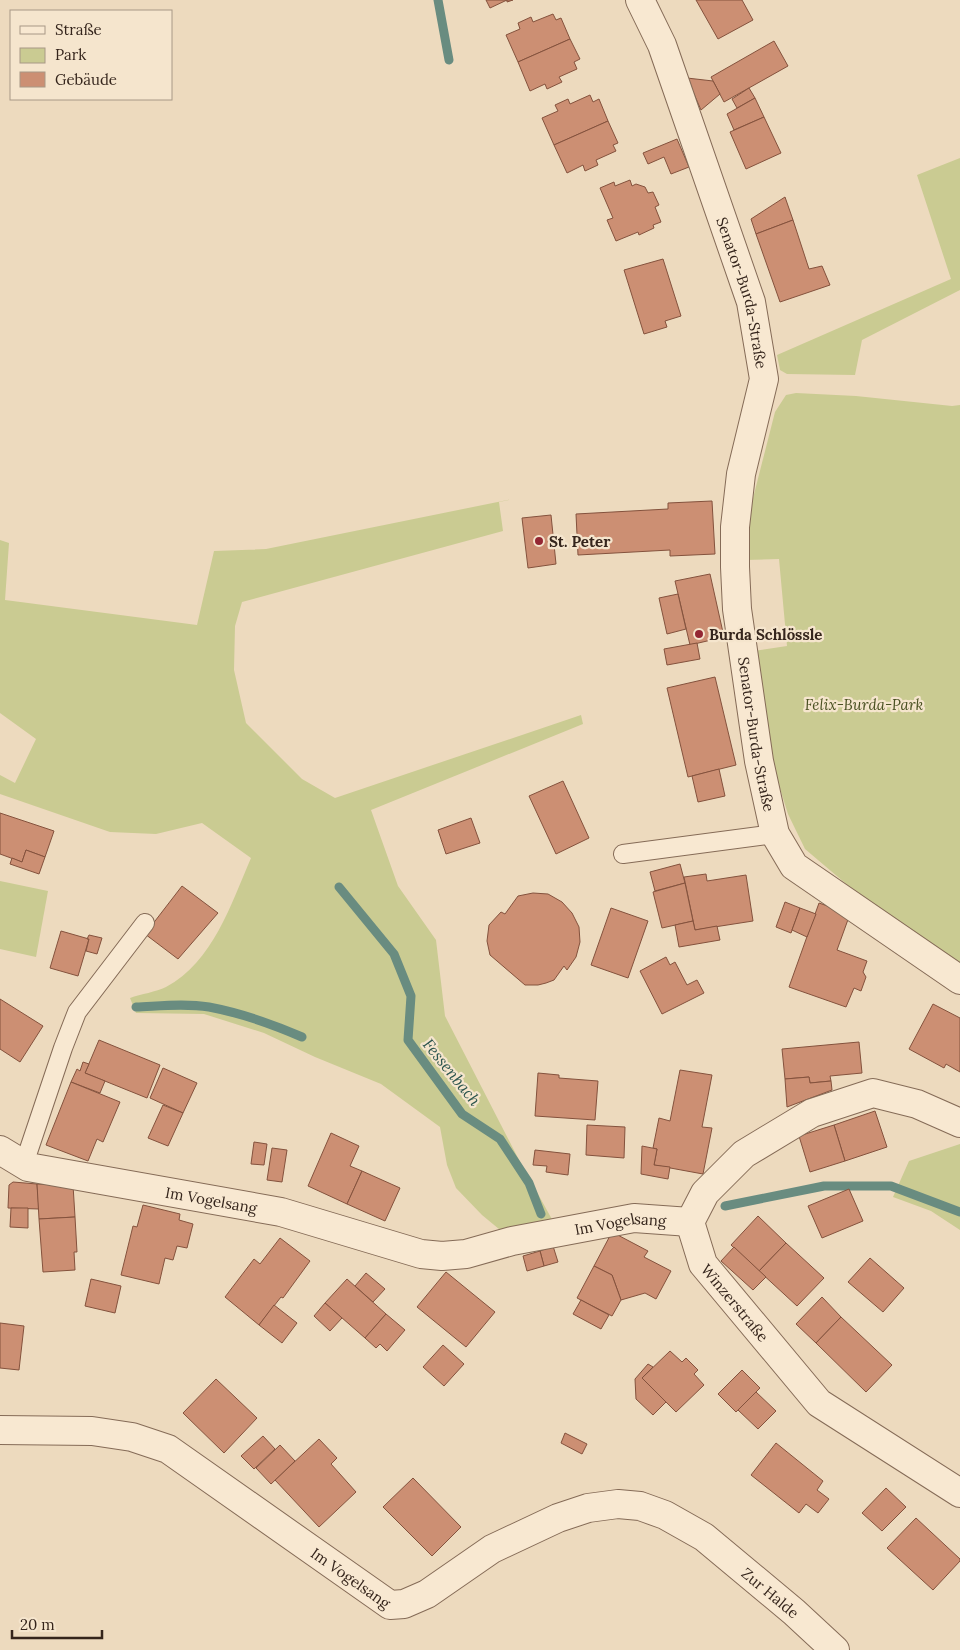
<svg xmlns="http://www.w3.org/2000/svg" width="960" height="1650" viewBox="0 0 960 1650" font-family="Lora,serif">
<rect width="100%" height="100%" fill="#eddabe"/>
<!-- green -->
<g fill="#cacb92">
<path d="M960 158V290L862 340 855 375 787 374 780 370 777 355 951 279 917 175Z"/>
<path d="M796 393 856 396 952 406 960 405V966L907 926 851 888 805 849 788 814 777 779 758 691 754 651 787 646 779 559 746 560 750 510 775 412 786 395Z"/>
<path d="M537 494 499 502 503 531 242 602 235 626 234 670 246 723 302 779 335 798 581 715 583 724 371 810 398 886 436 940 445 1016 517 1156 554 1223 505 1234 482 1215 456 1188 447 1165 440 1127 381 1084 315 1057 264 1033 204 1014 136 1013 130 998C141 994 156 992 166 987 213 962 231 904 251 858L202 823 156 834 110 832 0 794V775L15 783 36 739 0 713V540L9 543 5 600 197 625 214 551 266 549Z"/>
<path d="M0 881 48 891 36 957 0 949Z"/>
<path d="M960 1144V1230L931 1211 893 1197 909 1161Z"/>
</g>
<g fill="none" stroke-linecap="round" stroke-linejoin="round">
<!-- stream -->
<g stroke="#698c80" stroke-width="9">
<path d="M438 0 449 60"/>
<path d="M339 887 394 954 411 996 408 1040 462 1114 500 1139 529 1183 541 1214"/>
<path d="M136 1007C160 1006 185 1003 209 1007 241 1013 272 1024 302 1037"/>
<path d="M725 1206 824 1186H891L960 1212"/>
</g>
</g>
<!-- building -->
<g fill="#cc8f73" stroke="#84523d">
<path d="M486 0H513L507 2V0L490 8Z"/>
<path d="M696 0H742L753 20 718 39Z"/>
<path d="M553 14 556 20 561 18 570 39 518 62 506 35 520 29 518 23 531 17 533 22Z"/>
<path d="M570 39 580 59 574 62 577 69 559 77 562 82 547 89 545 84 530 91 518 62Z"/>
<path d="M774 41 788 66 724 102 711 77Z"/>
<path d="M687 78 713 81 720 94 701 110Z"/>
<path d="M749 88 755 98 737 108 732 99Z"/>
<path d="M590 95 593 102 599 99 608 121 554 145 542 118 558 111 555 105 568 99 570 104Z"/>
<path d="M755 98 764 117 734 130 727 114Z"/>
<path d="M764 117 781 153 746 169 730 132Z"/>
<path d="M608 121 618 143 613 145 616 151 596 160 598 165 585 171 583 165 567 173 554 145Z"/>
<path d="M677 139 689 167 671 174 664 157 648 164 643 153Z"/>
<path d="M630 180 632 186 636 184 645 187 648 193 653 192 659 205 655 207 661 222 653 225 654 228 639 235 638 232 616 241 607 220 613 218 600 188 614 182 615 186Z"/>
<path d="M785 197 793 220 756 234 751 219Z"/>
<path d="M793 220 809 269 822 266 830 285 780 302 756 234Z"/>
<path d="M663 259 681 316 665 321 667 327 644 334 624 270Z"/>
<path d="M712 501 715 554 670 556V550L578 555 576 514 668 509V503Z"/>
<path d="M551 515 556 564 528 568 522 518Z"/>
<path d="M710 574 724 637 690 645 675 581Z"/>
<path d="M678 594 686 629 667 634 659 598Z"/>
<path d="M697 643 700 659 667 665 664 649Z"/>
<path d="M715 677 736 765 688 777 667 688Z"/>
<path d="M719 769 725 796 698 802 692 776Z"/>
<path d="M563 781 589 838 556 854 529 796Z"/>
<path d="M0 813 54 831 45 857 26 850 22 862 0 854Z"/>
<path d="M471 818 480 843 446 854 438 830Z"/>
<path d="M26 850 45 857 39 874 10 864 12 858 22 862Z"/>
<path d="M680 864 685 883 655 891 650 872Z"/>
<path d="M706 874 707 881 746 875 753 921 695 930 684 877Z"/>
<path d="M685 883 693 921 662 928 653 892Z"/>
<path d="M182 886 218 913 178 959 145 934Z"/>
<path d="M533 893 548 894 562 902 572 913 579 927 580 942 576 957 567 970 564 966 554 980 546 983 538 985H525L490 955 487 941 489 925 501 912 505 914 518 896Z"/>
<path d="M785 902 800 908 791 933 776 927Z"/>
<path d="M819 903 850 914 837 950 867 961 863 972 866 977 861 991 854 988 846 1007 789 987Z"/>
<path d="M611 908 648 921 628 978 591 965Z"/>
<path d="M800 908 816 914 807 937 792 930Z"/>
<path d="M693 921 695 930 717 926 720 940 679 947 675 925Z"/>
<path d="M61 931 89 939 78 976 50 968Z"/>
<path d="M89 935 102 938 97 954 86 951 89 939H87Z"/>
<path d="M666 957 670 965 675 962 687 985 697 980 704 993 662 1014 640 971Z"/>
<path d="M0 999 43 1026 20 1062 0 1049Z"/>
<path d="M933 1004 960 1018V1072L946 1064 944 1068 909 1049Z"/>
<path d="M99 1040 160 1065 147 1098 85 1073Z"/>
<path d="M859 1042 862 1073 830 1076 831 1081 810 1083 809 1077 785 1079 782 1049Z"/>
<path d="M83 1062 89 1064 85 1073 105 1081 100 1093 71 1082 77 1069 80 1071Z"/>
<path d="M163 1068 197 1083 183 1113 150 1098Z"/>
<path d="M680 1070 712 1075 702 1127 712 1128 703 1174 654 1165 657 1149 653 1148 659 1118 670 1121Z"/>
<path d="M538 1073 559 1075V1078L598 1081 595 1120 535 1116Z"/>
<path d="M809 1077 810 1083 831 1081 832 1090 787 1107 785 1079Z"/>
<path d="M71 1082 120 1102 103 1142 97 1139 88 1161 46 1145Z"/>
<path d="M163 1105 183 1113 168 1146 148 1138Z"/>
<path d="M875 1111 887 1147 845 1161 834 1125Z"/>
<path d="M587 1125 625 1127 624 1158 586 1155Z"/>
<path d="M834 1125 845 1161 810 1172 799 1136Z"/>
<path d="M331 1133 359 1146 350 1166 362 1171 347 1204 308 1186Z"/>
<path d="M254 1142 267 1144 264 1165 251 1164Z"/>
<path d="M642 1146 657 1149 654 1165 670 1167 668 1179 641 1174Z"/>
<path d="M272 1148 287 1150 282 1182 267 1180Z"/>
<path d="M535 1150 570 1154 568 1175 546 1172 547 1166 533 1165Z"/>
<path d="M362 1171 400 1188 385 1221 347 1204Z"/>
<path d="M13 1182 37 1184 39 1209 8 1208 9 1185Z"/>
<path d="M37 1184 73 1185 75 1217 39 1219Z"/>
<path d="M849 1189 863 1221 822 1238 808 1206Z"/>
<path d="M143 1205 180 1214 179 1220 193 1224 187 1248 177 1246 173 1260 165 1258 159 1284 121 1275 133 1226 137 1227Z"/>
<path d="M11 1208H28V1228L10 1227Z"/>
<path d="M758 1216 786 1243 759 1271 731 1245Z"/>
<path d="M75 1217 77 1252H74L75 1270 43 1272 39 1219Z"/>
<path d="M612 1232 648 1251 644 1257 671 1271 656 1299 645 1293 621 1300 612 1275 594 1266Z"/>
<path d="M280 1238 310 1261 283 1298 281 1297 259 1325 225 1297 254 1259 260 1264Z"/>
<path d="M786 1243 824 1278 797 1306 759 1271Z"/>
<path d="M553 1246 558 1262 544 1266 540 1251Z"/>
<path d="M734 1247 766 1277 753 1290 721 1261Z"/>
<path d="M540 1251 544 1266 527 1271 523 1256Z"/>
<path d="M870 1258 904 1288 883 1312 848 1282Z"/>
<path d="M594 1266 612 1275 621 1300 612 1316 577 1298Z"/>
<path d="M446 1272 495 1312 466 1347 417 1307Z"/>
<path d="M366 1273 385 1289 373 1302 355 1286Z"/>
<path d="M91 1279 121 1286 115 1313 85 1306Z"/>
<path d="M347 1279 386 1314 365 1338 325 1303Z"/>
<path d="M822 1297 841 1317 816 1343 796 1324Z"/>
<path d="M581 1300 609 1315 601 1329 573 1314Z"/>
<path d="M325 1303 342 1318 330 1331 314 1316Z"/>
<path d="M274 1305 297 1323 282 1343 259 1325Z"/>
<path d="M386 1314 405 1330 387 1351 380 1344 376 1348 365 1338Z"/>
<path d="M841 1317 892 1365 866 1392 816 1343Z"/>
<path d="M0 1323 24 1326 19 1370 0 1368Z"/>
<path d="M443 1345 464 1364 444 1386 423 1367Z"/>
<path d="M670 1351 682 1362 686 1358 698 1370 694 1374 704 1385 676 1412 642 1378Z"/>
<path d="M648 1364 653 1367 642 1378 666 1402 653 1415 636 1399 635 1379Z"/>
<path d="M742 1370 760 1388 736 1412 718 1394Z"/>
<path d="M216 1379 257 1418 224 1453 183 1413Z"/>
<path d="M756 1392 776 1411 758 1429 738 1410Z"/>
<path d="M565 1433 587 1444 582 1454 561 1443Z"/>
<path d="M263 1436 275 1449 254 1469 241 1456Z"/>
<path d="M319 1439 337 1458 331 1464 356 1492 319 1527 275 1480Z"/>
<path d="M776 1443 823 1481 817 1490 829 1499 818 1513 806 1504 799 1513 751 1475Z"/>
<path d="M280 1445 295 1461 271 1484 256 1468Z"/>
<path d="M413 1478 461 1527 432 1556 383 1507Z"/>
<path d="M886 1488 906 1507 882 1531 862 1513Z"/>
<path d="M916 1518 960 1559V1561L933 1590 887 1548Z"/>
</g>
<g fill="none" stroke-linecap="round" stroke-linejoin="round">
<!-- lane casing -->
<g stroke="#856b57" stroke-width="20">
<g id="lane">
<path d="M623 854 775 834"/>
<path d="M24 1164 63 1048 77 1012 145 923"/>
</g>
</g>
<!-- street casing -->
<g stroke="#856b57" stroke-width="30">
<g id="street">
<path id="s1" d="M640 0 662 45 751 302 764 379 741 474 735 527V567L737 609 759 761 775 834 794 866 960 980"/>
<path id="s2" d="M960 1123 917 1104 873 1093 812 1113 744 1154 705 1193 690 1222 703 1264 819 1403 960 1493"/>
<path id="s3" d="M0 1150 28 1167 281 1212 421 1254 442 1256 466 1254 512 1241 634 1218 690 1222"/>
<path id="s4" d="M0 1430 92 1431 132 1437 168 1449 390 1605 404 1604 427 1594 492 1549 558 1518 588 1508 618 1504 640 1506 665 1515 704 1537 794 1612 835 1650"/>
</g>
</g>
<!-- lane -->
<use href="#lane" stroke="#f8e8d1" stroke-width="18"/>
<!-- street -->
<use href="#street" stroke="#f8e8d1" stroke-width="28"/>
</g>
<!-- markers -->
<g fill="#942733" stroke="#f5e5cd" stroke-width="2">
<circle cx="539" cy="541" r="5"/>
<circle cx="699" cy="634" r="5"/>
</g>
<g text-anchor="middle" dominant-baseline="central" stroke-width="4.5" stroke-linejoin="round" paint-order="stroke">
<!-- street labels -->
<g font-size="15" fill="#35251c" stroke="#f5e5cd">
<text stroke="none"><textPath href="#s1" startOffset="311">Senator-Burda-Straße</textPath></text>
<text stroke="none"><textPath href="#s1" startOffset="760">Senator-Burda-Straße</textPath></text>
<text stroke="none"><textPath href="#s3" startOffset="219">Im Vogelsang</textPath></text>
<text stroke="none"><textPath href="#s3" startOffset="639">Im Vogelsang</textPath></text>
<text stroke="none"><textPath href="#s2" startOffset="418">Winzerstraße</textPath></text>
<text stroke="none"><textPath href="#s4" startOffset="394">Im Vogelsang</textPath></text>
<text stroke="none"><textPath href="#s4" startOffset="875">Zur Halde</textPath></text>
</g>
<!-- poi labels -->
<g font-size="15" font-weight="bold" fill="#35251c" stroke="#f5e5cd" text-anchor="start">
<text x="549" y="541">St. Peter</text>
<text x="709" y="634">Burda Schlössle</text>
</g>
<!-- park labels -->
<g font-size="15" font-style="italic" fill="#4a5122" stroke="#f5e5cd">
<text x="864" y="704">Felix-Burda-Park</text>
</g>
<!-- water labels -->
<g font-size="16" font-style="italic" fill="#2b544d" stroke="#f5e5cd">
<text transform="translate(452 1072) rotate(51)">Fessenbach</text>
</g>
</g>
<!-- legend -->
<rect x="10" y="10" width="162" height="90" fill="#f5e5cd" stroke="#a89886"/>
<rect x="20" y="26" width="25" height="8" fill="#f8e8d1" stroke="#a89886"/>
<text x="55" y="35" font-size="15" fill="#35251c">Straße</text>
<rect x="20" y="48" width="25" height="15" fill="#cacb92" stroke="#a89886"/>
<text x="55" y="60" font-size="15" fill="#35251c">Park</text>
<rect x="20" y="72" width="25" height="15" fill="#cc8f73" stroke="#a89886"/>
<text x="55" y="85" font-size="15" fill="#35251c">Gebäude</text>
<!-- scale -->
<path d="M12 1630v8h90v-8" fill="none" stroke="#35251c" stroke-width="2.5"/>
<text x="20" y="1630" font-size="15" fill="#35251c" stroke="#f5e5cd" stroke-width="4" paint-order="stroke">20 m</text>
</svg>
